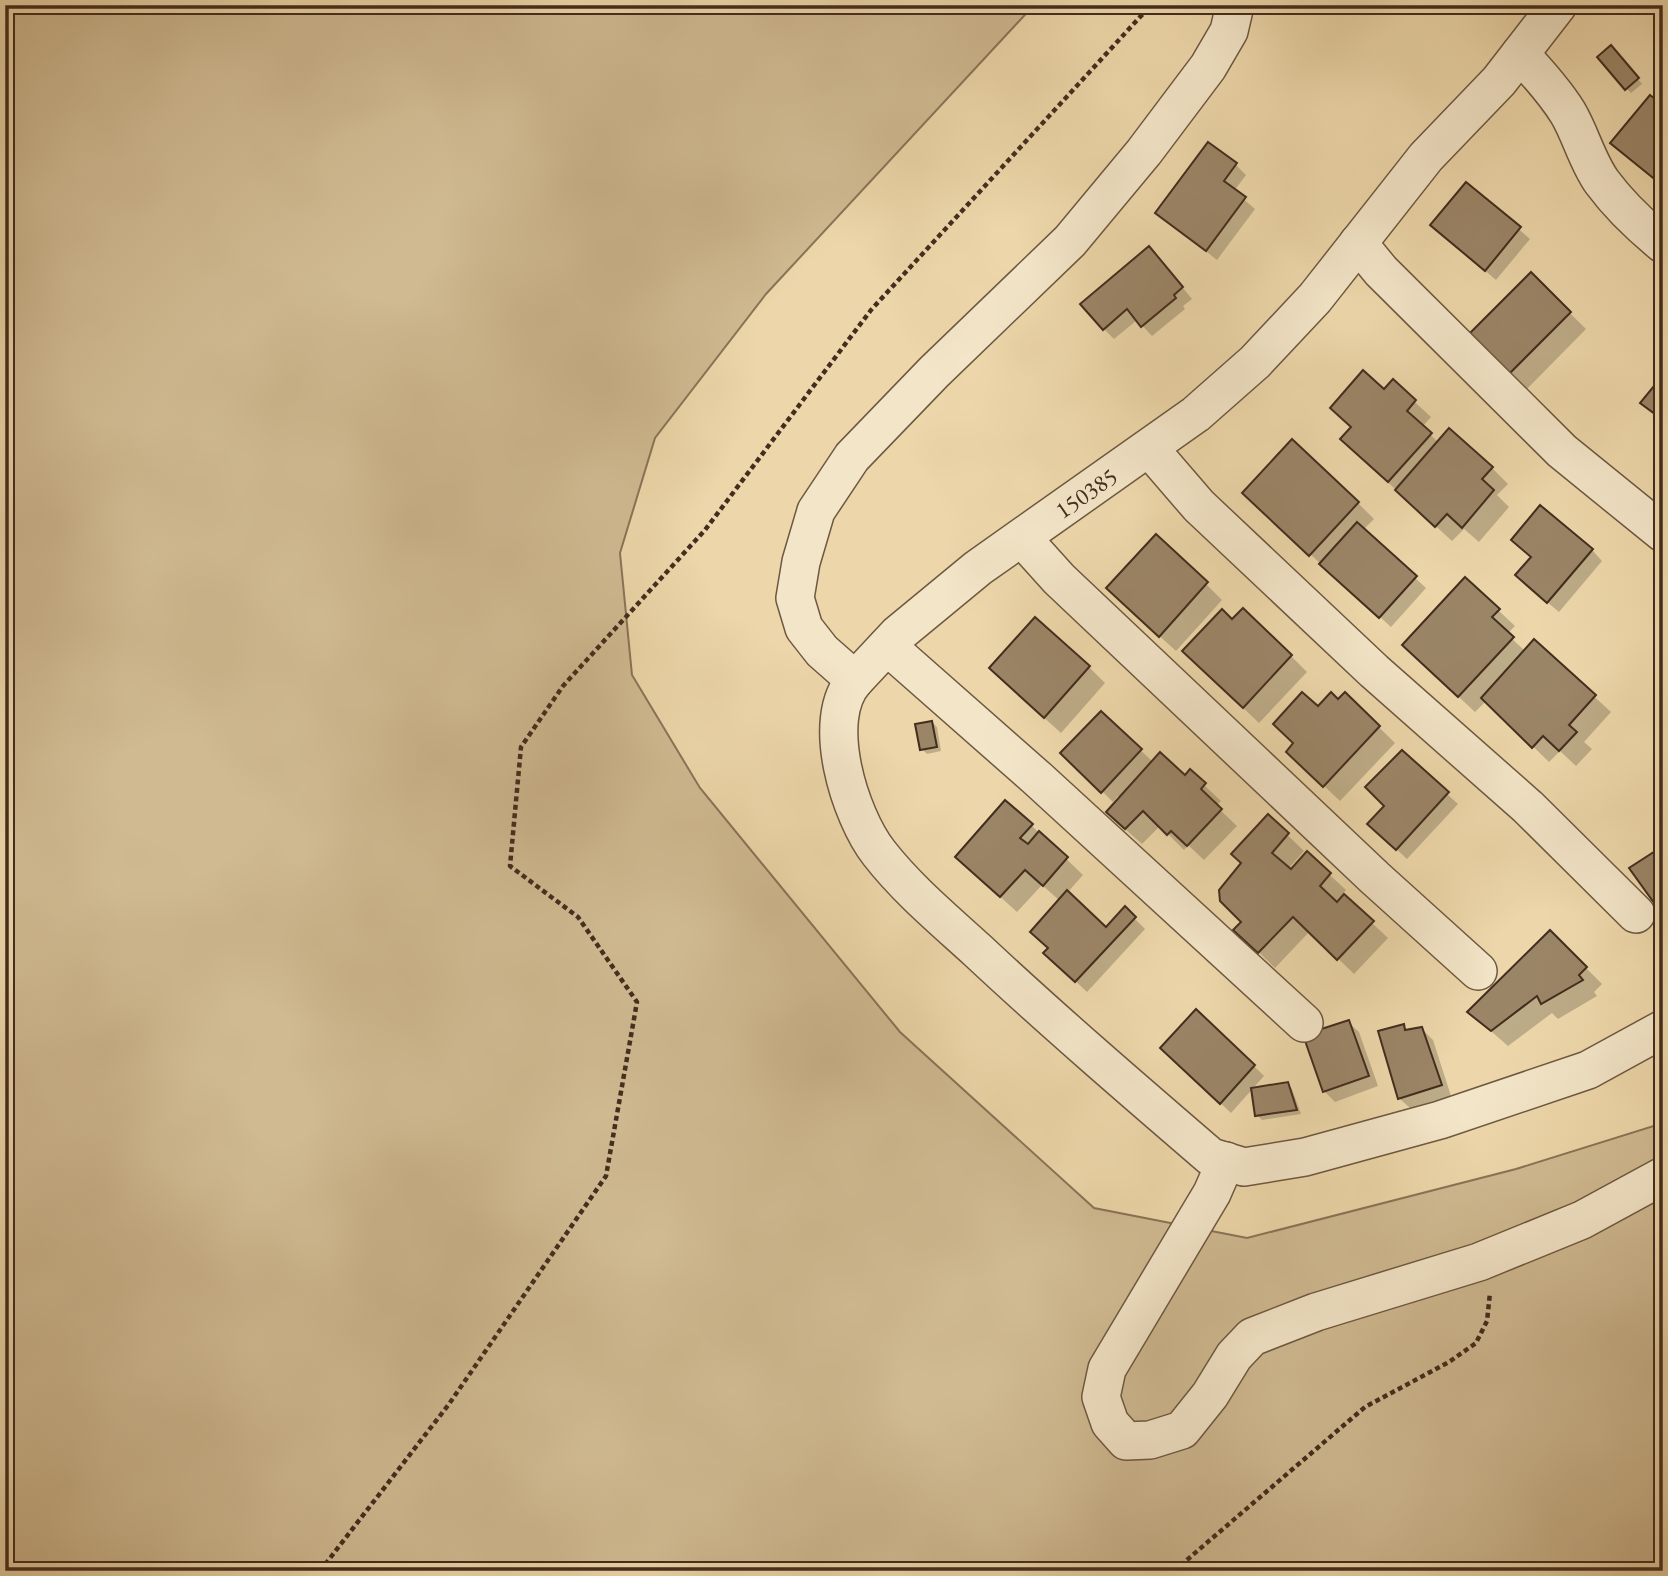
<svg xmlns="http://www.w3.org/2000/svg" width="1668" height="1576" viewBox="0 0 1668 1576" font-family="'EB Garamond',serif">
<rect width="100%" height="100%" fill="#edd7aa"/>
<filter id="stains"><feTurbulence type="fractalNoise" baseFrequency=".00286" numOctaves="4"/><feColorMatrix values="0 0 0 0 .2 0 0 0 0 .09 0 0 0 0 .02 0 0 0 .5 -.17"/></filter>
<radialGradient id="worn" r=".72"><stop offset=".6" stop-color="#630" stop-opacity="0"/><stop offset="1" stop-color="#630" stop-opacity=".3"/></radialGradient>
<!-- green -->
<path fill="#d0ba92" stroke="#897458" stroke-width="2" d="M5 5H1034L766 294 655 438 620 553 632 675 700 788 900 1032 1094 1208 1247 1238 1516 1169 1663 1123V1571H5Z"/>
<!-- shadow -->
<g fill="#0003">
<path d="M1309 5H1323L1319 11Z"/>
<path d="M1615 52 1642 84 1631 93 1626 88Z"/>
<path d="M1236 165 1246 175 1234 191 1255 209 1217 260 1158 213Z"/>
<path d="M1467 184 1530 239 1496 280 1443 235Z"/>
<path d="M1159 259 1192 299 1183 306 1185 309 1152 336 1137 320 1114 339 1104 329Z"/>
<path d="M1531 275 1586 329 1524 392 1468 337Z"/>
<path d="M1393 382 1431 417 1422 427 1438 442 1492 468 1508 484 1497 495 1509 507 1479 542 1464 529 1452 541 1358 455 1384 391Z"/>
<path d="M1358 503 1374 519 1363 530 1426 588 1391 627 1260 509Z"/>
<path d="M1592 550 1602 561 1559 612 1528 586Z"/>
<path d="M1465 579 1515 626 1507 634 1525 651 1534 641 1611 712 1584 742 1592 749 1576 766 1560 751 1549 762 1486 701 1475 712 1420 661Z"/>
<path d="M1206 584 1222 600 1176 651 1124 604Z"/>
<path d="M1232 622 1291 656 1307 672 1259 723 1200 667Z"/>
<path d="M1089 667 1105 683 1061 733 1007 684Z"/>
<path d="M1345 694 1395 743 1340 801 1304 767 1318 708 1338 701Z"/>
<path d="M1101 713 1153 762 1185 777 1190 772 1221 801 1216 806 1237 826 1204 860 1188 845 1184 850 1160 826 1142 844 1124 828 1121 798 1118 796 1113 802 1063 753Z"/>
<path d="M932 722 937 727 941 751 927 754 922 749Z"/>
<path d="M1447 794 1458 804 1407 859 1380 834Z"/>
<path d="M1268 816 1304 851 1288 869 1291 872 1307 854 1346 890 1342 895 1388 938 1354 974 1310 931 1275 968 1236 930 1244 922 1242 864Z"/>
<path d="M1031 825 1083 875 1067 893 1106 929 1125 909 1145 929 1087 992 1046 953 1050 948 1060 901 1042 885 1017 912 974 873Z"/>
<path d="M1550 932 1602 984 1594 992 1597 996 1558 1019 1552 1013 1508 1046 1469 1012Z"/>
<path d="M1348 1022 1359 1032 1378 1086 1335 1102 1324 1091Z"/>
<path d="M1403 1026 1409 1031 1422 1029 1433 1040 1451 1096 1410 1108 1399 1098Z"/>
<path d="M1173 1058 1254 1066 1264 1076 1231 1113Z"/>
<path d="M1287 1084 1292 1089 1301 1114 1262 1120 1257 1115Z"/>
</g>
<!-- building -->
<g fill="#9b8567" stroke="#422d1e" stroke-width="2">
<path d="M1611 45 1639 78 1625 90 1597 57Z"/>
<path d="M1650 95 1663 105V186L1610 143Z"/>
<path d="M1208 142 1237 163 1224 181 1246 197 1206 251 1155 213Z"/>
<path d="M1466 182 1521 227 1485 271 1430 225Z"/>
<path d="M1149 246 1183 287 1174 295 1176 298 1141 327 1127 309 1103 330 1080 304Z"/>
<path d="M1531 272 1571 312 1506 377 1466 337Z"/>
<path d="M1363 370 1384 389 1393 379 1416 400 1407 411 1432 433 1388 482 1340 439 1351 427 1330 408Z"/>
<path d="M1663 375V420L1640 403Z"/>
<path d="M1449 428 1493 467 1482 479 1494 490 1462 528 1447 514 1435 527 1395 490Z"/>
<path d="M1292 439 1359 502 1309 556 1242 493Z"/>
<path d="M1540 505 1593 549 1547 603 1515 575 1531 557 1511 540Z"/>
<path d="M1357 522 1417 576 1379 618 1319 564Z"/>
<path d="M1156 534 1208 582 1159 637 1106 588Z"/>
<path d="M1465 577 1500 609 1492 617 1514 637 1458 697 1402 645Z"/>
<path d="M1243 608 1292 655 1243 708 1182 651 1222 609 1232 619Z"/>
<path d="M1035 617 1090 666 1044 718 989 668Z"/>
<path d="M1534 639 1596 695 1569 725 1577 732 1559 751 1543 736 1532 748 1481 698Z"/>
<path d="M1302 692 1318 706 1331 692 1338 699 1345 692 1380 726 1323 787 1286 752 1293 743 1273 724Z"/>
<path d="M1101 711 1142 749 1101 793 1060 753Z"/>
<path d="M932 721 937 747 920 750 915 724Z"/>
<path d="M1402 750 1449 792 1396 850 1367 824 1384 806 1365 787Z"/>
<path d="M1160 752 1185 775 1190 769 1206 783 1201 789 1222 809 1187 846 1171 831 1167 835 1143 811 1125 829 1106 812Z"/>
<path d="M1005 800 1033 824 1020 838 1028 844 1039 831 1068 857 1043 886 1025 870 1000 897 955 857Z"/>
<path d="M1268 814 1289 833 1272 853 1291 869 1307 851 1331 873 1320 886 1337 902 1344 894 1374 921 1337 960 1293 917 1258 953 1233 930 1241 922 1220 901 1219 890 1241 863 1231 854Z"/>
<path d="M1663 846V914H1662L1629 868Z"/>
<path d="M1067 890 1106 927 1125 906 1136 917 1075 982 1043 953 1048 948 1030 932Z"/>
<path d="M1550 930 1587 967 1579 975 1583 980 1541 1004 1537 996 1491 1031 1467 1012Z"/>
<path d="M1196 1009 1255 1065 1220 1104 1160 1048Z"/>
<path d="M1349 1020 1369 1076 1323 1092 1303 1035Z"/>
<path d="M1404 1024 1405 1030 1422 1027 1442 1085 1398 1099 1378 1031Z"/>
<path d="M1288 1082 1297 1110 1255 1116 1251 1088Z"/>
</g>
<g fill="none" stroke-linecap="round" stroke-linejoin="round">
<!-- minor casing -->
<g stroke="#6d5841" stroke-width="40">
<g id="minor">
<path d="M1558 5 1499 81 1426 157 1315 298 1255 362 1196 414 978 568 898 634 855 680C819 719 850 816 879 853 907 889 943 919 977 950 1053 1021 1132 1089 1211 1157L1244 1167 1305 1157 1440 1120 1588 1070 1663 1029"/>
<path d="M1520 54C1537 72 1555 92 1568 113 1581 135 1587 161 1602 182 1619 205 1641 226 1663 244"/>
<path d="M1358 243 1381 271 1562 451 1663 533"/>
<path d="M1149 448 1199 506 1374 671 1528 807 1636 914"/>
<path d="M1022 538 1059 579 1375 878 1478 971"/>
<path d="M887 646 1038 779 1304 1023"/>
<path d="M855 680 822 651 804 628 795 598 801 562 816 511 852 457 934 372 1070 241 1144 152 1208 67 1229 31 1235 5"/>
<path d="M1226 1161 1212 1193 1107 1369 1101 1397 1110 1423 1126 1441 1150 1440 1182 1430 1210 1395 1234 1356 1252 1337 1316 1312 1479 1262 1582 1220 1663 1176"/>
</g>
</g>
<!-- path -->
<g stroke="#422d1e" stroke-width="4.5" stroke-dasharray="5 3.5" stroke-linecap="butt">
<path d="M320 1571 449 1404 606 1176 637 1002 578 917 510 866 521 747 563 686 705 530 871 310 1151 5"/>
<path d="M1174 1571 1365 1407 1449 1362 1476 1343 1487 1321 1490 1293"/>
</g>
<!-- minor -->
<use href="#minor" stroke="#f3e5c8" stroke-width="37"/>
</g>
<g text-anchor="middle" dominant-baseline="central" stroke-width="6" stroke-linejoin="round" paint-order="stroke">
<!-- street labels -->
<g font-size="24" fill="#422d1e" stroke="#f3e5c8">
<text transform="translate(1086 493) rotate(-35)">150385</text>
</g>
</g>
<!-- margin -->
<rect width="1668" height="1576" fill="none" stroke="#edd7aa" stroke-width="28"/>
<rect x="7" y="7" width="1654" height="1562" fill="none" stroke="#422d1e" stroke-width="3.5"/>
<rect x="14" y="14" width="1640" height="1548" fill="none" stroke="#422d1e" stroke-width="2"/>
<rect width="100%" height="100%" filter="url(#stains)"/>
<rect width="100%" height="100%" fill="url(#worn)"/>
</svg>
